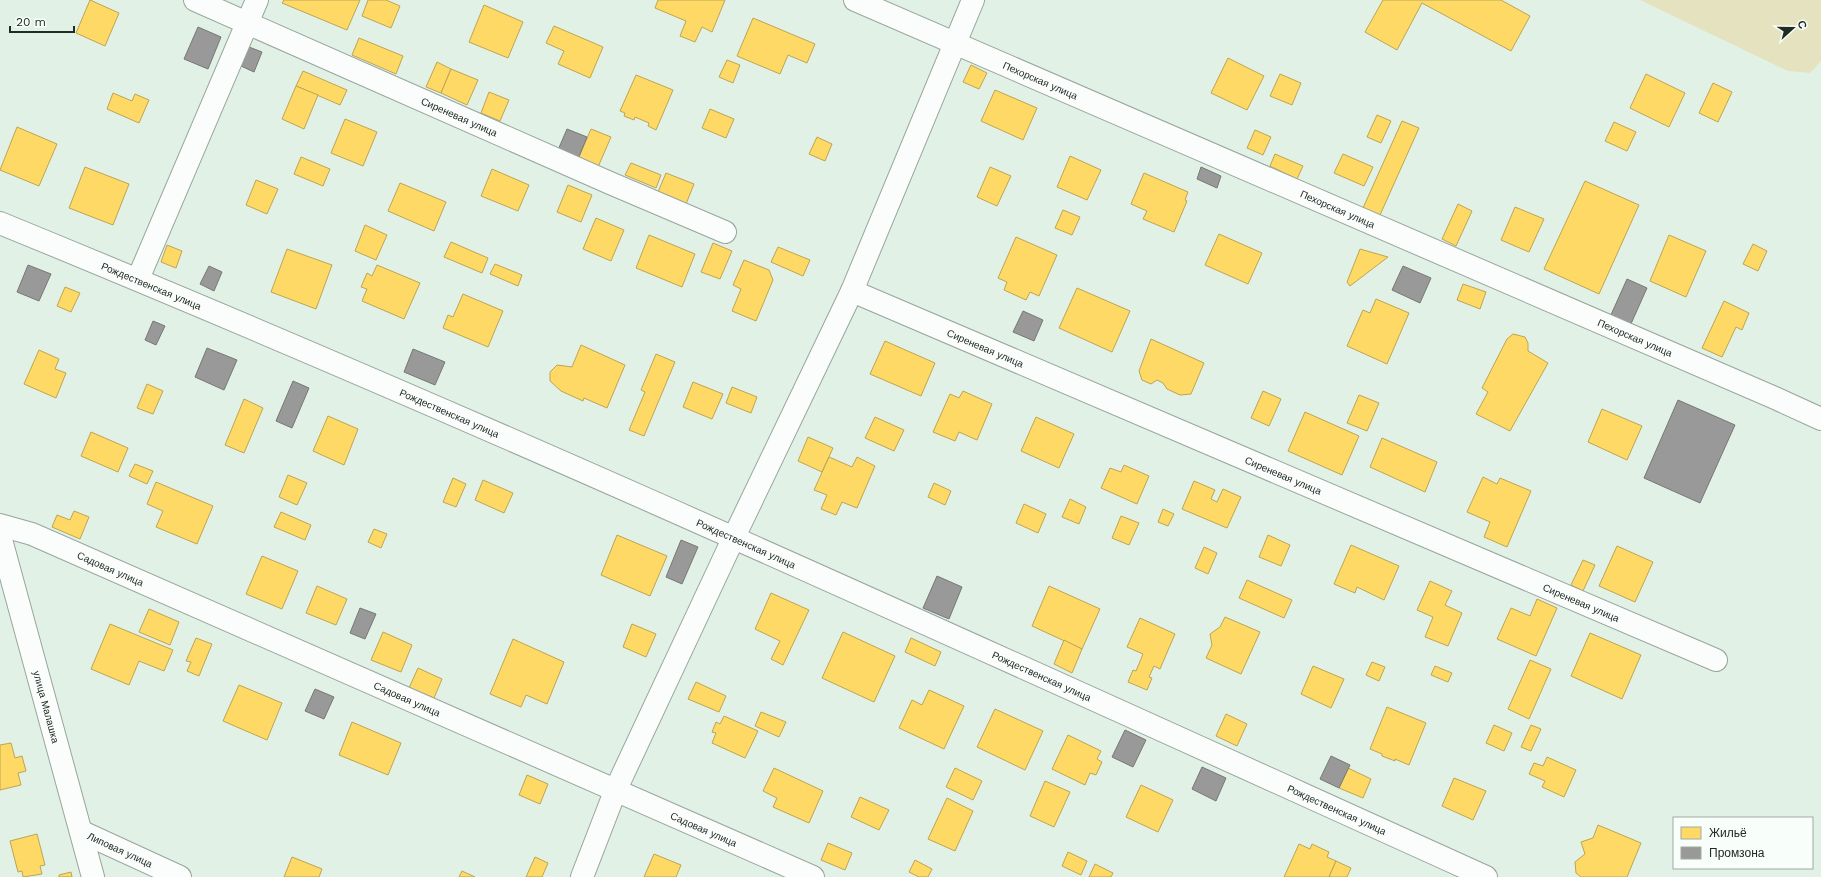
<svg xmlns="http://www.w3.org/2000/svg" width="1821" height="877" viewBox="0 0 1821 877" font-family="'Work Sans',sans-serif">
<rect width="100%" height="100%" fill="#e1f1e6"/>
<!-- green -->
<path fill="#e5e3bf" d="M1640 0H1821V61L1810 73 1788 71Z"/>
<!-- homes -->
<g fill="#ffd966" stroke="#bca552">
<path d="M90 0 119 13 105 46 76 33Z"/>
<path d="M284 0H360L347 30 282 3Z"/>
<path d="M368 0H386L400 6 391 28 362 16Z"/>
<path d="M658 0H725L712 32 702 27 695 42 680 36 686 21 655 8Z"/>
<path d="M1383 0H1501L1530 16 1511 51 1422 3 1397 50 1365 32Z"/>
<path d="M484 5 523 22 508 58 469 42Z"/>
<path d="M753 18 815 44 807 63 788 55 780 74 737 56Z"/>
<path d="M554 26 603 47 590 78 558 64 564 51 546 43Z"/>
<path d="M359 38 403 56 396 74 352 55Z"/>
<path d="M1228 58 1264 76 1247 110 1211 93Z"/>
<path d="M727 60 740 65 733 83 719 77Z"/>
<path d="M437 62 451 69 441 93 426 87Z"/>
<path d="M971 65 987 73 979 89 963 82Z"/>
<path d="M451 69 478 80 467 105 441 93Z"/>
<path d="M303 71 347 90 340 105 296 86Z"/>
<path d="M1280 74 1301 83 1292 105 1270 96Z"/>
<path d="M1646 74 1685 93 1669 127 1630 108Z"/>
<path d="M636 75 673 90 656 130 648 126 649 123 635 117 634 120 624 116 625 113 620 111Z"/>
<path d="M1713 83 1732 92 1718 122 1699 113Z"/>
<path d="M296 86 318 95 304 129 282 119Z"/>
<path d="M995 90 1037 108 1023 140 981 121Z"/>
<path d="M489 92 509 100 500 121 481 113Z"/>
<path d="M113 93 132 101 135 94 149 100 139 123 107 109Z"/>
<path d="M710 109 734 119 726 138 702 128Z"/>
<path d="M1377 115 1391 121 1381 143 1367 137Z"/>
<path d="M345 119 377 132 363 166 331 153Z"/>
<path d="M1402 121 1419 128 1380 215 1363 208Z"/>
<path d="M1614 122 1636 132 1627 151 1605 141Z"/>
<path d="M17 127 57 144 39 186 0 170Z"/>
<path d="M591 129 611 137 598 167 578 159Z"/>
<path d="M1255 130 1271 137 1263 155 1247 148Z"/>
<path d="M817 137 832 144 825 161 809 154Z"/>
<path d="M1275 154 1303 166 1297 179 1270 166Z"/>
<path d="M1343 154 1373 167 1364 186 1334 173Z"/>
<path d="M1070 156 1101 170 1087 200 1057 187Z"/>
<path d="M301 157 330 169 323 186 294 174Z"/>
<path d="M631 163 661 175 656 188 625 175Z"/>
<path d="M85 167 129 184 113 225 69 208Z"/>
<path d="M990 167 1011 176 997 206 977 197Z"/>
<path d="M492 169 529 185 518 211 481 196Z"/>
<path d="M666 173 694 184 686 204 658 192Z"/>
<path d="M1144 173 1188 192 1185 200 1187 201 1174 232 1143 219 1147 211 1131 204Z"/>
<path d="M256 180 278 189 267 214 246 205Z"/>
<path d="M1585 181 1639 205 1599 294 1544 269Z"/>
<path d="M400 183 446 202 434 231 388 211Z"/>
<path d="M568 185 592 195 581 222 557 212Z"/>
<path d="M1458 204 1472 211 1456 246 1442 239Z"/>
<path d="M1515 207 1544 219 1529 252 1501 240Z"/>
<path d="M1063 210 1080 217 1072 235 1055 228Z"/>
<path d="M596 218 624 230 611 261 583 249Z"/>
<path d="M365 225 387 235 376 260 355 251Z"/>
<path d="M1219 234 1262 253 1248 284 1205 265Z"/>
<path d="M649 235 695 254 682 287 636 268Z"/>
<path d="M1669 235 1706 251 1686 297 1650 281Z"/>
<path d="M1016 237 1057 255 1039 296 1030 292 1026 300 1004 290 1007 282 998 278Z"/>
<path d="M451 242 488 258 482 273 444 257Z"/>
<path d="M713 243 732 251 720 279 701 272Z"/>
<path d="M1753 244 1767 251 1758 271 1743 264Z"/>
<path d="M167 245 182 251 176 268 161 262Z"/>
<path d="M778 247 810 260 803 276 771 262Z"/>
<path d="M287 249 332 265 316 309 271 292Z"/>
<path d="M1360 249 1388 257 1350 286 1347 282Z"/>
<path d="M744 260 769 270 773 280 756 321 732 311 741 289 733 285Z"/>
<path d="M495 264 522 275 518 286 490 274Z"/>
<path d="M377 265 420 283 404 319 362 301 367 289 361 287 367 273 372 276Z"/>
<path d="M1463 284 1486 292 1480 309 1457 300Z"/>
<path d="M65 287 80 293 71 312 57 306Z"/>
<path d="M1077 288 1130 311 1112 352 1059 328Z"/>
<path d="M463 294 503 311 488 347 443 328 448 315 453 317Z"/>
<path d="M1376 299 1409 313 1387 364 1347 346 1363 310 1370 313Z"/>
<path d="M1724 301 1749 313 1742 330 1736 327 1722 357 1702 348Z"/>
<path d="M1513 334 1525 337 1528 343V351L1548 363 1510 431 1476 414 1488 392 1482 388 1507 339Z"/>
<path d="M1151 339 1204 363 1191 394 1180 395 1167 389 1163 383 1157 380 1151 384 1142 380 1139 371Z"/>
<path d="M885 341 935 363 921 396 870 374Z"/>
<path d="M581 345 625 365 607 408 584 398 583 401 561 391 550 381V372L557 365 572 367Z"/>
<path d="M39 350 59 359 55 369 66 373 56 398 24 384Z"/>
<path d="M656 354 675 362 644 436 629 430 645 392 641 390Z"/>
<path d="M693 382 723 394 712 419 683 407Z"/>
<path d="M147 384 163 391 153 414 137 408Z"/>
<path d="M732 387 757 397 751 413 726 403Z"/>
<path d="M963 391 992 404 977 440 959 432 955 441 933 432 950 394 959 398Z"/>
<path d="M1263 391 1281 399 1269 426 1251 418Z"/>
<path d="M1359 395 1379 403 1367 431 1347 423Z"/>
<path d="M244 399 263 408 244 453 225 445Z"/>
<path d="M1602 409 1642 426 1627 460 1588 442Z"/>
<path d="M1305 412 1359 436 1342 475 1288 451Z"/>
<path d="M328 416 358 429 344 465 313 451Z"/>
<path d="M875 417 904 430 894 451 865 438Z"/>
<path d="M1036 417 1074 434 1059 468 1021 451Z"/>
<path d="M91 432 128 448 118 472 81 456Z"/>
<path d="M808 437 833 448 822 472 798 461Z"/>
<path d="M1382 438 1437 462 1425 492 1370 467Z"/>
<path d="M829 457 852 467 857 457 875 466 857 508 842 502 836 515 821 509 827 495 814 490Z"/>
<path d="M135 464 153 471 147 484 129 476Z"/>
<path d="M1124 465 1149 476 1137 504 1101 488 1110 468 1121 472Z"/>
<path d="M288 475 307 483 297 505 279 497Z"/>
<path d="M1483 477 1497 484 1500 478 1531 491 1507 547 1484 537 1490 522 1467 512Z"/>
<path d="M453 478 466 484 456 507 443 502Z"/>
<path d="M483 480 513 493 504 513 475 500Z"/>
<path d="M1194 481 1215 490 1211 499 1217 502 1223 489 1241 497 1227 528 1182 509Z"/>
<path d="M156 482 213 506 197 544 156 527 163 511 147 504Z"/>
<path d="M934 483 951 491 945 505 928 497Z"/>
<path d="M1070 499 1086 507 1079 524 1062 517Z"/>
<path d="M1024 504 1046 514 1038 533 1016 523Z"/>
<path d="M1163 509 1174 514 1168 526 1158 522Z"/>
<path d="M74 511 89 517 80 539 52 527 57 515 70 520Z"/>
<path d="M281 512 311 525 305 540 274 527Z"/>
<path d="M1121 516 1139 523 1129 545 1112 538Z"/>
<path d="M374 529 387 534 381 548 368 542Z"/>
<path d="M617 535 667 556 650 596 601 575Z"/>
<path d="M1268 535 1290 545 1281 566 1259 557Z"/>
<path d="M1351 545 1399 566 1384 600 1357 587 1355 593 1334 584Z"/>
<path d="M1617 546 1653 562 1635 602 1599 586Z"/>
<path d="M1204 547 1217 553 1208 574 1195 568Z"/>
<path d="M262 556 298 571 282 609 246 594Z"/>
<path d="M1583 560 1595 565 1583 591 1571 585Z"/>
<path d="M1247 580 1292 600 1284 618 1239 598Z"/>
<path d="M1430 581 1452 591 1445 605 1462 613 1448 646 1425 637 1433 617 1417 610Z"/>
<path d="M317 586 347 599 336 625 306 613Z"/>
<path d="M1049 586 1100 609 1082 649 1032 626Z"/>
<path d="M771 593 809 610 783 665 771 659 780 641 755 629Z"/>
<path d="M1537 599 1557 608 1536 656 1497 639 1511 608 1530 616Z"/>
<path d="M149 609 179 622 170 645 139 632Z"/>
<path d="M1225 617 1260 632 1241 674 1206 658 1212 645 1210 634 1220 627Z"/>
<path d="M1140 618 1175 634 1160 669 1154 666 1149 677 1152 678 1147 690 1128 682 1133 670 1136 671 1143 654 1127 647Z"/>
<path d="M110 624 173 650 164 671 139 661 129 685 91 669Z"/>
<path d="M632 624 656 634 646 657 623 647Z"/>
<path d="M383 632 412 645 401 672 371 660Z"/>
<path d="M843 632 895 656 874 702 822 678Z"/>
<path d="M1590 633 1641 655 1622 699 1571 676Z"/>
<path d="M196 638 212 644 199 676 187 671 191 662 186 661Z"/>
<path d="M911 638 941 652 935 666 905 652Z"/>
<path d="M513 639 564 662 547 704 526 695 521 707 490 694Z"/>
<path d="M1064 640 1082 649 1072 673 1054 664Z"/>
<path d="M1530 660 1551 669 1529 719 1508 709Z"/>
<path d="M1372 662 1385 667 1379 681 1366 675Z"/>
<path d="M1313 666 1344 679 1331 708 1301 694Z"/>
<path d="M1435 666 1452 673 1448 682 1431 675Z"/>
<path d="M418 668 442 679 434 698 409 688Z"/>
<path d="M696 682 726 696 719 712 688 699Z"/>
<path d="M239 685 282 703 267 740 223 721Z"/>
<path d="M929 690 964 706 944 749 899 728 912 700 922 705Z"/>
<path d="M1387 707 1426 723 1409 765 1395 759V761L1382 756V754L1370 749Z"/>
<path d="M995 709 1043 731 1025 770 977 747Z"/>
<path d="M761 712 786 722 779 737 755 726Z"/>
<path d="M1226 714 1247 724 1237 746 1216 736Z"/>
<path d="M724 716 758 731 745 758 712 743 716 733 712 732 716 722 720 724Z"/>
<path d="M352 722 401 743 388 775 339 755Z"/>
<path d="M1494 725 1512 733 1504 751 1486 743Z"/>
<path d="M1531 725 1541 729 1531 751 1521 747Z"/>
<path d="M1068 735 1101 751 1097 759 1102 762 1096 775 1090 773 1085 785 1052 769Z"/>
<path d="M11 743 15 758 22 756 26 771 18 773 21 785 0 790V745Z"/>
<path d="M1547 757 1576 770 1564 797 1542 787 1545 781 1529 774 1534 763 1543 766Z"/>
<path d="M774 768 823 791 809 823 773 807 777 798 763 791Z"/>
<path d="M955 768 982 781 973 800 946 787Z"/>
<path d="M1348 768 1371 779 1363 798 1339 788Z"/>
<path d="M527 775 548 784 540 804 519 795Z"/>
<path d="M1454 778 1486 791 1473 820 1442 806Z"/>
<path d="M1045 781 1070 792 1054 827 1030 816Z"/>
<path d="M1141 785 1173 800 1158 832 1126 817Z"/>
<path d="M860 797 889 810 879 830 851 817Z"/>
<path d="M947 798 973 811 955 851 928 839Z"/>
<path d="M1598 825 1641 843 1627 877H1581L1576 873 1575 862 1585 854 1581 842 1593 838Z"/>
<path d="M37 834 45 865 40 866 42 874 23 877 22 871 18 872 10 841Z"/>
<path d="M828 843 852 853 845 870 821 860Z"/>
<path d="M1299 844 1310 849 1312 844 1329 852 1327 857 1336 861 1329 877H1284Z"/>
<path d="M1068 852 1087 861 1081 875 1062 866Z"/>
<path d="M654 854 681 865 676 877H644Z"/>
<path d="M292 857 322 869 319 877H284Z"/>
<path d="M535 857 548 863 542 877H526Z"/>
<path d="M915 860 932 869 928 877H919L909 872Z"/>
<path d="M1336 861 1351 868 1347 877H1329Z"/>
<path d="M1095 864 1113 873 1111 877H1089Z"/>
<path d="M462 871 475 877H459Z"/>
<path d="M71 872 72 877H59V875Z"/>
</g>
<!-- industry -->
<g fill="#999" stroke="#757876">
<path d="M198 27 221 37 208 69 184 59Z"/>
<path d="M249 47 262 52 254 72 241 66Z"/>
<path d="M567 129 587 137 578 159 558 150Z"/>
<path d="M1201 167 1221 176 1217 188 1197 179Z"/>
<path d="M28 265 51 274 39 301 17 292Z"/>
<path d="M209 266 222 272 214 291 200 284Z"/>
<path d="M1403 266 1431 278 1420 303 1392 290Z"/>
<path d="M1627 279 1647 288 1630 326 1610 317Z"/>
<path d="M1023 311 1043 320 1034 341 1013 332Z"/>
<path d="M153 321 165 326 156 345 145 340Z"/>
<path d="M207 348 237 360 224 390 195 377Z"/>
<path d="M413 349 445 362 435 385 404 372Z"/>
<path d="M293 381 309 388 292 428 276 421Z"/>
<path d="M1678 400 1735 425 1700 503 1644 478Z"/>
<path d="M681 540 698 547 682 584 666 577Z"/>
<path d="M937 576 962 587 949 619 923 608Z"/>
<path d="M360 608 376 614 365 639 350 633Z"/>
<path d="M315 689 334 697 324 719 305 711Z"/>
<path d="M1125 730 1146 740 1133 767 1112 757Z"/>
<path d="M1331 756 1350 765 1339 788 1320 779Z"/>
<path d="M1202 767 1226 778 1216 801 1192 789Z"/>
</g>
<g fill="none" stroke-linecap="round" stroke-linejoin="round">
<!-- street casing -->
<g stroke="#98a59c" stroke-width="24">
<g id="street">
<path id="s1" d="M195 0 610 183 725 232"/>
<path id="s2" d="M855 0 1775 398 1821 419"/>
<path id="s3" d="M0 223C501 428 993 654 1486 877"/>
<path d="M138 279 257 0"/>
<path id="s4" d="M852 291 1716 660"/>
<path id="s5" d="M0 525 32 534 813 877"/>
<path id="s6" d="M0 536 93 877"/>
<path id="s7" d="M82 832 180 877"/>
<path d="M582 877 616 789 734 537 852 291 973 0"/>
</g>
</g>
<!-- street -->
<use href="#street" stroke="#fafdfb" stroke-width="22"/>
</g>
<g text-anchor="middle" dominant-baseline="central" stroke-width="4" stroke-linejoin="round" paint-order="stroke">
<!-- street labels -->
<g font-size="10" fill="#202b23" stroke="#f8fefa">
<text stroke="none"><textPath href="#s2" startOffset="202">Пехорская улица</textPath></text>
<text stroke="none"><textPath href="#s1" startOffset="289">Сиреневая улица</textPath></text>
<text stroke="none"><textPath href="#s2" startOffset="526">Пехорская улица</textPath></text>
<text stroke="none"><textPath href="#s3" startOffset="164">Рождественская улица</textPath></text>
<text stroke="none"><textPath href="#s2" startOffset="850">Пехорская улица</textPath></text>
<text stroke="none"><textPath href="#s4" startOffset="145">Сиреневая улица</textPath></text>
<text stroke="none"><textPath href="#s3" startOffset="488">Рождественская улица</textPath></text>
<text stroke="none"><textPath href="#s4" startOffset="469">Сиреневая улица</textPath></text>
<text stroke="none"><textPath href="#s3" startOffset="812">Рождественская улица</textPath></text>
<text stroke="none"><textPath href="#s5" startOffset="119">Садовая улица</textPath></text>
<text stroke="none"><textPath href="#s4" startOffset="793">Сиреневая улица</textPath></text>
<text stroke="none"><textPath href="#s3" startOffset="1136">Рождественская улица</textPath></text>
<text stroke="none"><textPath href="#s5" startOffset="443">Садовая улица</textPath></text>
<text stroke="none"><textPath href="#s6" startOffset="177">улица Малашка</textPath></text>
<text stroke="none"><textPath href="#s3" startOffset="1460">Рождественская улица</textPath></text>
<text stroke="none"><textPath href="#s5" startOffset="767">Садовая улица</textPath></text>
<text stroke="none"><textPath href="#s7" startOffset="42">Липовая улица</textPath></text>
</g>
</g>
<!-- legend -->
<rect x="1673" y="817" width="140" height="52" fill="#f8fefa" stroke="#a2aaa4"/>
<rect x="1681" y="827" width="20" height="12" fill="#ffd966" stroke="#a2aaa4"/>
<text x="1709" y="837" font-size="12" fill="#202b23">Жильё</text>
<rect x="1681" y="847" width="20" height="12" fill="#999999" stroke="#a2aaa4"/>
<text x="1709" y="857" font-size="12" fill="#202b23">Промзона</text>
<!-- north arrow -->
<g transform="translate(1793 28) rotate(69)" stroke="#f8fefa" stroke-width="3" paint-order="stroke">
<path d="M0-3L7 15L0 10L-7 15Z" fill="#202b23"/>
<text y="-6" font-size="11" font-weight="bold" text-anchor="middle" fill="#202b23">С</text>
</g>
<!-- scale -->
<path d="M10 26v6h64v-6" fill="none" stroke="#202b23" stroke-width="2"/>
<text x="16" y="26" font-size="12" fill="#202b23" stroke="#f8fefa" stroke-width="3" paint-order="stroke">20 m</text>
</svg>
